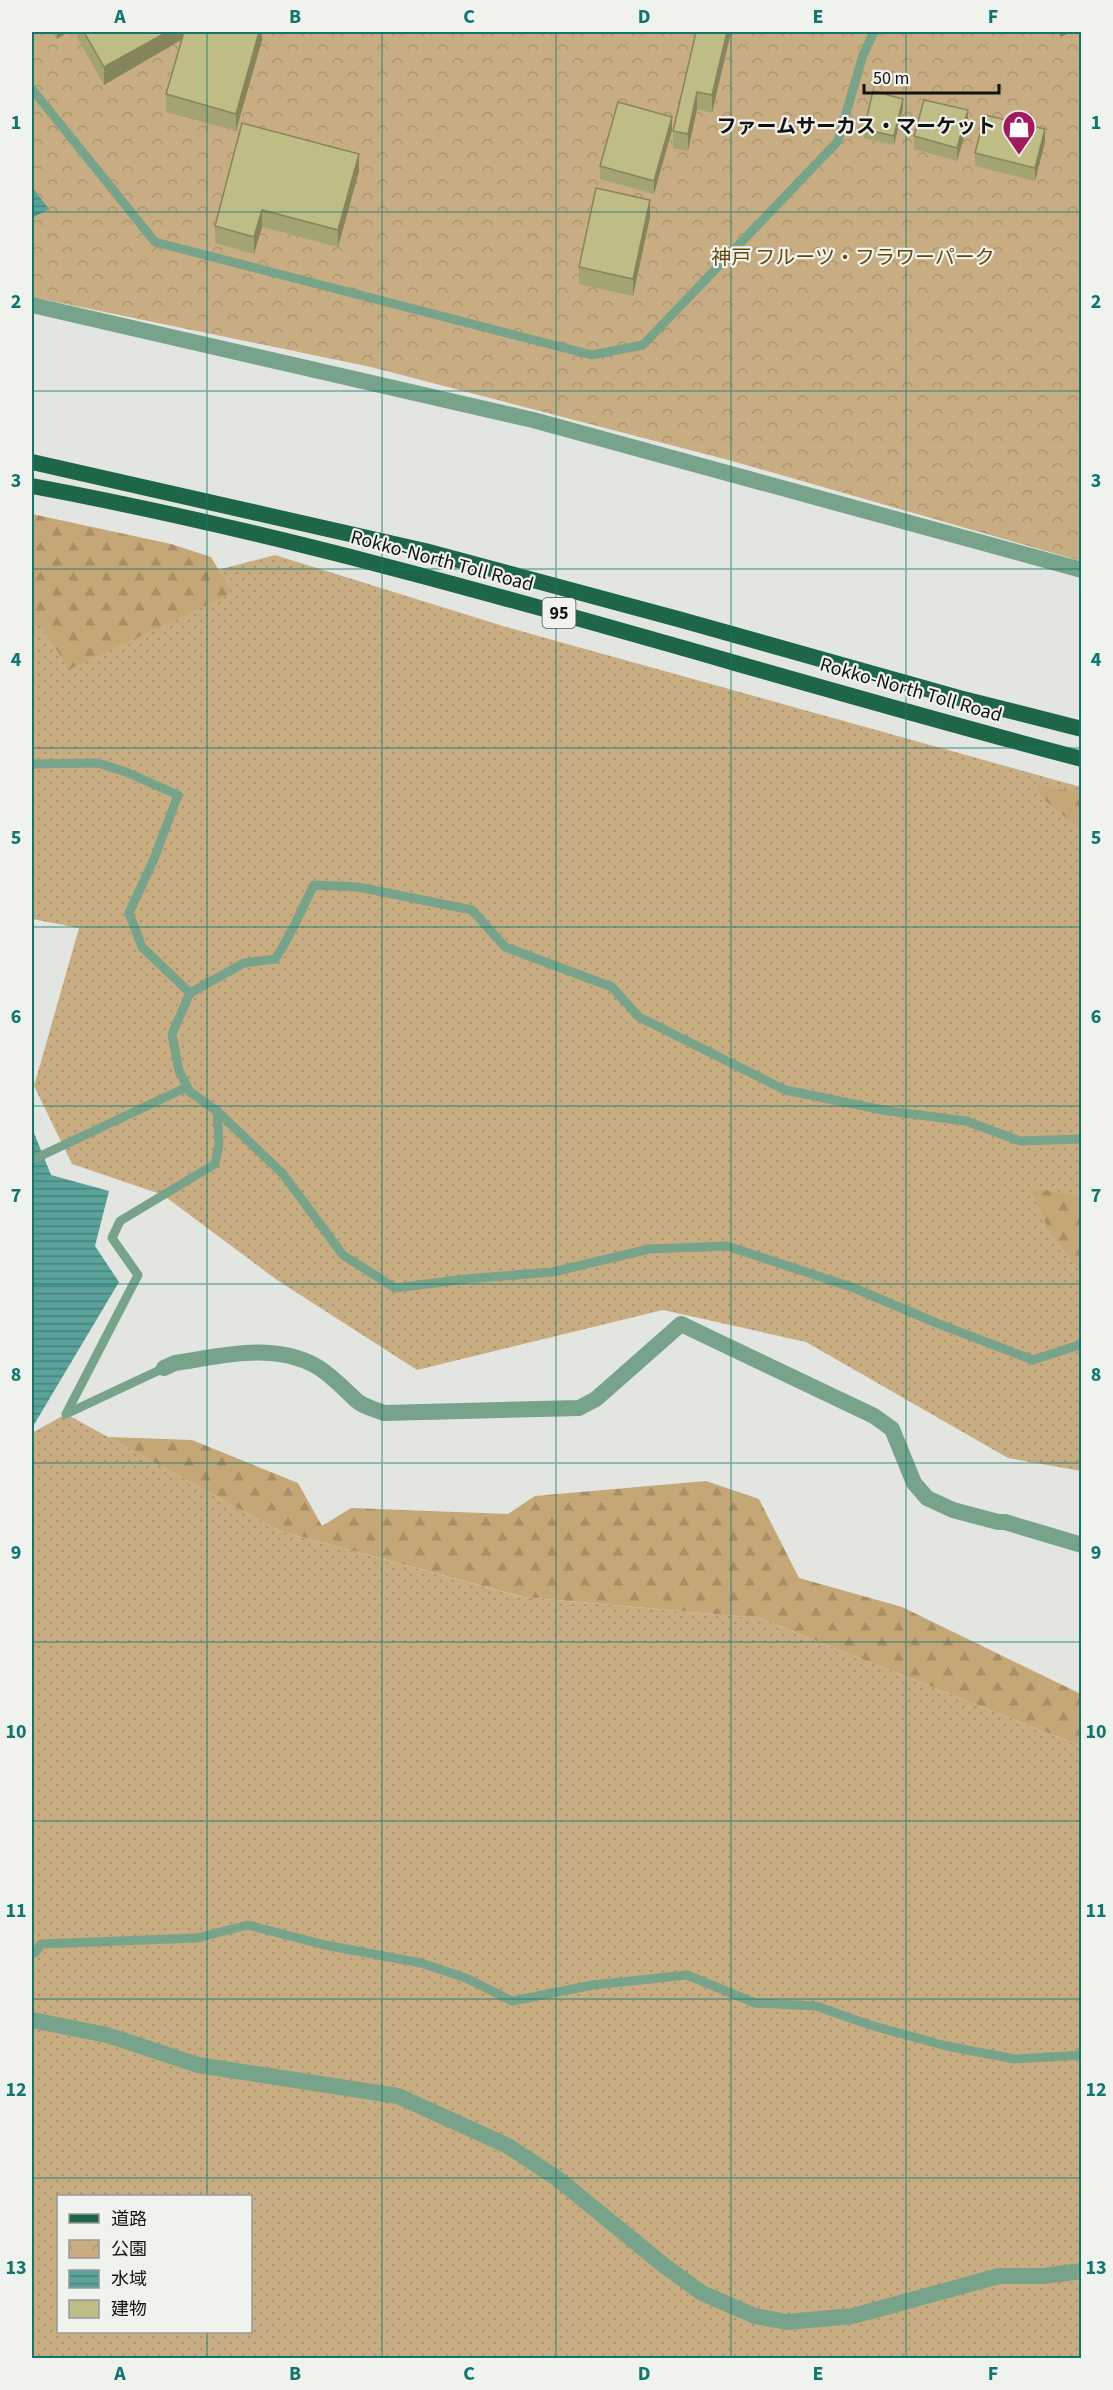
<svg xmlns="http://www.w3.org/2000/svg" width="1113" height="2390" viewBox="0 0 1113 2390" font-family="'Source Sans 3','Noto Sans JP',sans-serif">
<defs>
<pattern id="grass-dots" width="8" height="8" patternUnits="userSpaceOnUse" patternTransform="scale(1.5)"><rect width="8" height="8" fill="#c9ad82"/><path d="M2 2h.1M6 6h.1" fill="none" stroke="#ac946f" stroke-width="1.8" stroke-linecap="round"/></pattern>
<pattern id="forest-firs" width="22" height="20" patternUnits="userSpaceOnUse" patternTransform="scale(1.5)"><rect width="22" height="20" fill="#c5a676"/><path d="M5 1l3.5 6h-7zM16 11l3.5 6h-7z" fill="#a88e65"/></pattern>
<pattern id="park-crowns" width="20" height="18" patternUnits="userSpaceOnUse" patternTransform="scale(1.5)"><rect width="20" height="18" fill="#c9ad82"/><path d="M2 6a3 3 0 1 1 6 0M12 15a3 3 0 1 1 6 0" fill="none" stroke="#ac946f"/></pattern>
<pattern id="water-rules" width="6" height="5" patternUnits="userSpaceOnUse" patternTransform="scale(1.5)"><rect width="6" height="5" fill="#5aa29a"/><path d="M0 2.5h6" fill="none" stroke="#49837c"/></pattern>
</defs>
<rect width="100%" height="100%" fill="#e2e5e0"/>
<!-- grass -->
<g fill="url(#grass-dots)" fill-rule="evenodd">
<path d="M32 551 144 589 275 555 506 627 1081 787V1471L1008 1458 806 1342 663 1310 417 1370 277 1280 163 1195 72 1164 34 1086 79 928 32 919Z"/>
<path d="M66 1414 280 1531 522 1597 759 1618 1081 1746V2358H32V1433ZM58 2196H250V2332H58Z"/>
</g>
<!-- forest -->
<g fill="url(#forest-firs)">
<path d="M32 514 171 544 211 557 232 593 70 669 40 626 32 624Z"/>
<path d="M1037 785 1081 793V830L1042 798Z"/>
<path d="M1030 1188 1081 1197V1270L1050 1233Z"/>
<path d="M108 1437 192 1440 298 1483 322 1526 351 1508 508 1514 535 1496 706 1481 759 1499 799 1578 902 1607 1081 1694V1746L759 1618 523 1597 280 1531Z"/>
</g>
<!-- park -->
<path fill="url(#park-crowns)" d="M32 32H1081V561L732 461 371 367 32 297Z"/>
<!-- water -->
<g fill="url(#water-rules)">
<path d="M32 187 49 209 32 218Z"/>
<path d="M32 1128 51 1175 109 1191 95 1246 119 1282 32 1428Z"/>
</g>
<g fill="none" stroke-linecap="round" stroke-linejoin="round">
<!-- service -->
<g stroke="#76a38a" stroke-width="9">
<path d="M32 89 155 242 592 355 643 345 838 141 863 55 874 32"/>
<path d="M32 764 98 763 126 772 178 795 154 859 129 913 142 947 190 993"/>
<path d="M217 1111 283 1174 343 1255 395 1288 466 1279 553 1272 649 1249 727 1246 854 1288 939 1324 1033 1360 1082 1344"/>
<path d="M32 1160 187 1087"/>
<path d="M164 1368 66 1414 138 1275 112 1238 120 1221 215 1164 219 1144 217 1111 190 1092 179 1071 172 1034 190 993 244 963 275 959C291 936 301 910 314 885L358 887 472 910 505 947 612 987 639 1017 785 1090 888 1111 966 1121 1020 1141 1082 1139"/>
<path d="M32 1953H35L41 1944 197 1938 248 1925 325 1945 421 1963 466 1978 512 2001 593 1985 687 1975 755 2003 816 2006 870 2025 946 2046 1015 2059 1082 2055"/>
</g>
<!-- minor -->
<g stroke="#76a38a" stroke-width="16">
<path d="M32 305 533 420 1082 570"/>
<path d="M164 1368 175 1363C222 1356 272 1342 316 1366 330 1374 343 1388 355 1399 361 1406 375 1409 384 1413L579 1408 596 1399 681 1324 874 1416 892 1429 914 1483 927 1498 953 1510 998 1522H1005L1082 1545"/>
<path d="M32 2020 107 2035 198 2065 398 2096 508 2146 558 2179 666 2267 702 2293 755 2316 787 2322 853 2316 999 2276H1043L1082 2271"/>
</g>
<!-- primary -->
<g stroke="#1d6746" stroke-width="16">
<path d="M32 462 425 551 678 619 959 698 1082 729"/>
<path d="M32 486C388 552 732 668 1082 759"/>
</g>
</g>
<!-- wall -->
<g fill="#a4a372">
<path d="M52 32H67L57 39Z"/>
<path d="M77 32H262V40L236 131 166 112V94L181 40 104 85 77 37Z"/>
<path d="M731 32 712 113 697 109 688 151 673 148V131Z"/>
<path d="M903 108 894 145 864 138V129Z"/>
<path d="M968 123 957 161 914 149V136Z"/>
<path d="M672 130 654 194 600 179V166Z"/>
<path d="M1045 142 1035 181 975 166V153Z"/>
<path d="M359 171 338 247 262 227 254 254 215 243V226Z"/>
<path d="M650 217 633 296 579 284V267Z"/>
</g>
<!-- shaded-wall -->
<g fill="#86845d">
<path d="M57 32H67L57 39Z"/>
<path d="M167 32H184L181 40 104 85V67Z"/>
<path d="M259 32H262V40L236 131V114Z"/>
<path d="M727 32H731L712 113V95Z"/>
<path d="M1060 32H1072L1060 37Z"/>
<path d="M697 92V109L688 151V134Z"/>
<path d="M903 99V108L894 145V136Z"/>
<path d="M968 110V123L957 161V148Z"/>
<path d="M672 117V130L654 194V181Z"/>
<path d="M1045 129V142L1035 181V168Z"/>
<path d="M359 154V171L338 247V230Z"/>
<path d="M650 200V217L633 296V279Z"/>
<path d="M262 210V227L254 254V237Z"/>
</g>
<!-- building -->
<g fill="#bfbd85" stroke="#86845d" stroke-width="1.5">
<path d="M84 32H167L104 67Z"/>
<path d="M184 32H259L236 114 166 94Z"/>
<path d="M696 32H727L712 95 697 92 688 134 673 131Z"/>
<path d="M873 91 903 99 894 136 864 129Z"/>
<path d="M924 100 968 110 957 148 914 136Z"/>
<path d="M618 102 672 117 654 181 600 166Z"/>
<path d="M985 115 1045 129 1035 168 975 153Z"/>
<path d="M242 123 359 154 338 230 262 210 254 237 215 226Z"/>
<path d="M596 188 650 200 633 279 579 267Z"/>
</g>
<!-- grid -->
<path fill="none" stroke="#0f766e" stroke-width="1.5" stroke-opacity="0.55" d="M207 32V2196M382 32V2358M556 32V2358M731 32V2358M906 32V2358M32 212H1082M32 391H1082M32 569H1082M32 748H1082M32 927H1082M32 1106H1082M32 1284H1082M32 1463H1082M32 1642H1082M32 1821H1082M32 1999H1082M32 2178H1082M207 2332V2358"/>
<!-- icons -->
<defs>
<g id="shop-pin" transform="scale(1.725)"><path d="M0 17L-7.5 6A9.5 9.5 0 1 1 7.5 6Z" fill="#a4185e" stroke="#eff2ed"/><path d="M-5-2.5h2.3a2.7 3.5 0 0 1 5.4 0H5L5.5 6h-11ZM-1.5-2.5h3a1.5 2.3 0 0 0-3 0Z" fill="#fff"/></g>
</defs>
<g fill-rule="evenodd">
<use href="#shop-pin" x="1019" y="127"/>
</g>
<g text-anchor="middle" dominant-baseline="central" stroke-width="4.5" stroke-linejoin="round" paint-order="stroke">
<!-- shield labels -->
<rect fill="#eff2ed" stroke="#545553" stroke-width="1.5" x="542.5" y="598" width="33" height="30" rx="4.5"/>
<g font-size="18" font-weight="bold" fill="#121211">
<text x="559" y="613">95</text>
</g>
<!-- poi labels -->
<g font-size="20" font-weight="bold" fill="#121211" stroke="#eff2ed" text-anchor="end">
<text x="996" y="127">ファームサーカス・マーケット</text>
</g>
<!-- park labels -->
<g font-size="20" fill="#66470a" stroke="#eff2ed">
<text x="853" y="258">神戸 フルーツ・フラワーパーク</text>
</g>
<!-- street labels -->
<g font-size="20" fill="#121211" stroke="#eff2ed">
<text transform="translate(442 561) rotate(15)">Rokko-North Toll Road</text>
<text transform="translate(911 690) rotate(16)">Rokko-North Toll Road</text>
</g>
</g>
<!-- border -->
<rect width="1113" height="2390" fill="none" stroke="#eff2ed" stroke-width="66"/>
<!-- legend -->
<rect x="57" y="2195" width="195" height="138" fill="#eff2ed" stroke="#979895" stroke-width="1.5"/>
<rect x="69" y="2214" width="30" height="9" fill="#1d6746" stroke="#979895" stroke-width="1.5"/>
<text x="111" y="2225" font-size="18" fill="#121211">道路</text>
<rect x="69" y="2240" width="30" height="18" fill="url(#park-crowns)" stroke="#979895" stroke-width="1.5"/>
<text x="111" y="2255" font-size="18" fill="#121211">公園</text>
<rect x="69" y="2270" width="30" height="18" fill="url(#water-rules)" stroke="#979895" stroke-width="1.5"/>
<text x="111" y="2285" font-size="18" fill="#121211">水域</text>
<rect x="69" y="2300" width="30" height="18" fill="#bfbd85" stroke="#979895" stroke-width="1.5"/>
<text x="111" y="2315" font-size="18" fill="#121211">建物</text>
<!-- scale -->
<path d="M864 84v9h135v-9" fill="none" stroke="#121211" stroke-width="3"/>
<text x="873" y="84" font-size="18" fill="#121211" stroke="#eff2ed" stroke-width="4.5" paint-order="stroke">50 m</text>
<rect x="33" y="33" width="1047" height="2324" fill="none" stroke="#0f766e" stroke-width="2"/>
<g font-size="20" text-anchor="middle" font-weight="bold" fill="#0f766e">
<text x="120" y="23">A</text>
<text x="295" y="23">B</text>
<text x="469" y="23">C</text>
<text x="644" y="23">D</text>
<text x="818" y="23">E</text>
<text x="993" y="23">F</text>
<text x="16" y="129">1</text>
<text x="1096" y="129">1</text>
<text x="16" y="308">2</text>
<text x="1096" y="308">2</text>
<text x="16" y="487">3</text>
<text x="1096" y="487">3</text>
<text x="16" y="666">4</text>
<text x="1096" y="666">4</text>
<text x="16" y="844">5</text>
<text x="1096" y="844">5</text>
<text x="16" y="1023">6</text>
<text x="1096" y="1023">6</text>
<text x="16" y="1202">7</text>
<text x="1096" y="1202">7</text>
<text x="16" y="1381">8</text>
<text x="1096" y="1381">8</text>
<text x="16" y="1559">9</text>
<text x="1096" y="1559">9</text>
<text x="16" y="1738">10</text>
<text x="1096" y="1738">10</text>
<text x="16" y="1917">11</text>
<text x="1096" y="1917">11</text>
<text x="16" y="2096">12</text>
<text x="1096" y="2096">12</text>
<text x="16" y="2274">13</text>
<text x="1096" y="2274">13</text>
<text x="120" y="2380">A</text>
<text x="295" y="2380">B</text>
<text x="469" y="2380">C</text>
<text x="644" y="2380">D</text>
<text x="818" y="2380">E</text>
<text x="993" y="2380">F</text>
</g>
</svg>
